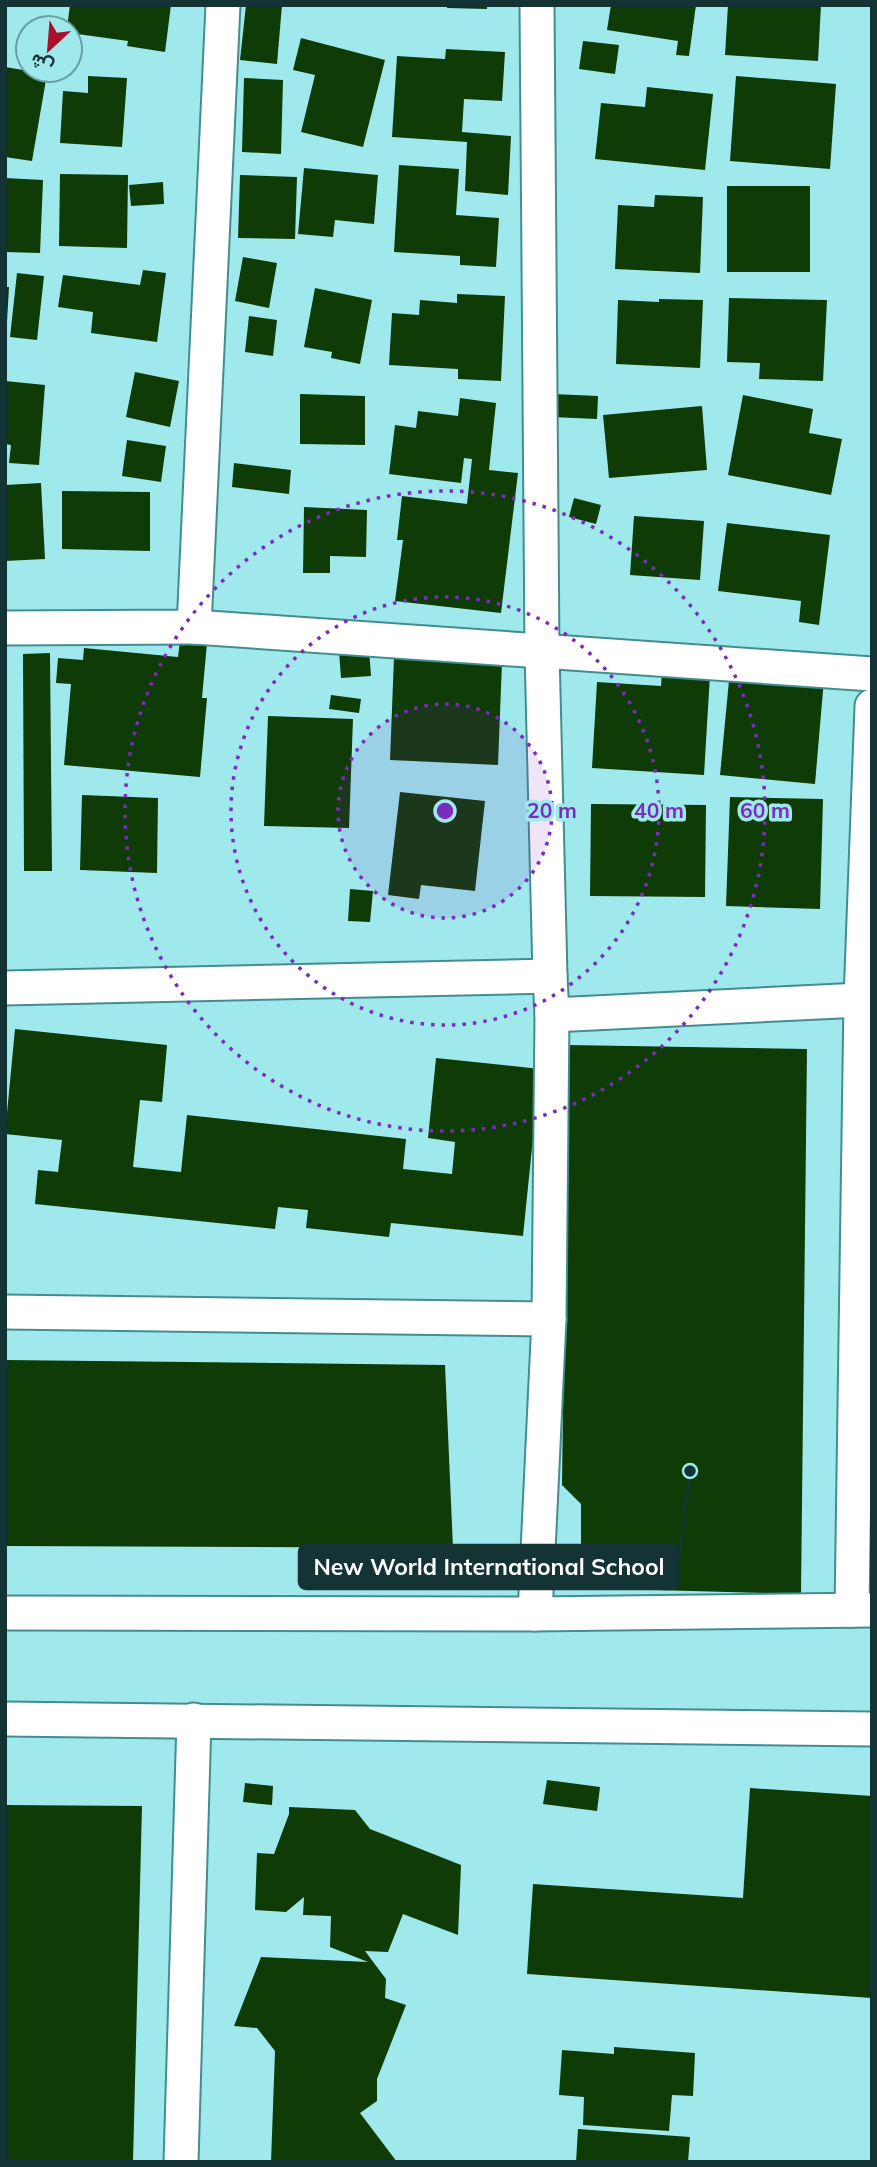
<svg xmlns="http://www.w3.org/2000/svg" width="877" height="2167" viewBox="0 0 877 2167" font-family="Mulish,Vazirmatn,sans-serif">
<rect width="100%" height="100%" fill="#9fe9ed"/>
<!-- building -->
<g fill="#0f3b06">
<path d="M70 5H171L165 52 127 46 128 41 70 33V28H67Z"/>
<path d="M246 5H282L277 64 240 60Z"/>
<path d="M447 5H487V9L447 8Z"/>
<path d="M611 5H696L689 56 676 55 678 41 607 30Z"/>
<path d="M728 5H821L818 61 725 55Z"/>
<path d="M301 38 385 60 363 147 301 132 315 75 293 70Z"/>
<path d="M583 41 619 45 615 74 579 69Z"/>
<path d="M446 49 505 52 502 101 464 99 462 132 511 136 508 195 465 191 467 142 392 137 397 56 445 59Z"/>
<path d="M5 67 47 74 32 161 5 157Z"/>
<path d="M88 76 127 78 122 147 60 143 63 91 88 93Z"/>
<path d="M736 76 836 84 830 169 730 161Z"/>
<path d="M244 78 283 80 281 154 242 152Z"/>
<path d="M647 87 713 94 705 170 595 159 601 103 645 107Z"/>
<path d="M399 165 459 169 456 215 499 218 496 267 460 265V256L394 252Z"/>
<path d="M304 168 378 175 374 224 335 220 333 237 298 234Z"/>
<path d="M60 174 128 175 127 248 59 246Z"/>
<path d="M240 175 297 177 295 239 238 238Z"/>
<path d="M5 178 43 180 40 253 5 252Z"/>
<path d="M163 182 164 204 131 206 129 185Z"/>
<rect x="727" y="186" width="83" height="86"/>
<path d="M655 195 703 197 700 273 615 269 618 205 654 207Z"/>
<path d="M243 257 277 263 269 308 235 301Z"/>
<path d="M143 270 166 273 157 342 91 333 93 312 58 307 63 275 140 285Z"/>
<path d="M17 273 44 276 37 340 10 337Z"/>
<path d="M5 287H9L7 322H5Z"/>
<path d="M315 288 372 300 360 364 331 358 332 352 304 347Z"/>
<path d="M457 294 505 296 501 381 458 379V369L389 365 392 313 419 315 420 300 457 303Z"/>
<path d="M729 298 827 300 823 381 759 379 760 363 727 362Z"/>
<path d="M659 299 703 300 700 368 616 364 618 300 659 302Z"/>
<path d="M249 316 277 320 273 356 245 352Z"/>
<path d="M135 372 179 381 170 427 126 417Z"/>
<path d="M5 381 45 385 39 465 9 463 11 445 5 444Z"/>
<path d="M300 394 365 396V445L300 444Z"/>
<path d="M553 394 598 396 597 419 552 417Z"/>
<path d="M743 395 813 409 809 433 842 439 831 495 728 475Z"/>
<path d="M460 398 496 403 489 470 518 473 501 613 395 601 403 540H397L402 496 467 504 472 459 464 458 461 483 389 474 395 425 416 428 418 411 458 416Z"/>
<path d="M702 406 707 470 609 478 603 415Z"/>
<path d="M127 440 166 446 161 482 122 476Z"/>
<path d="M234 463 291 470 289 494 232 487Z"/>
<path d="M41 483 45 559 5 561V485Z"/>
<path d="M62 491 150 492V551L62 549Z"/>
<path d="M574 498 601 505 596 524 569 517Z"/>
<path d="M304 507 367 510 366 557 330 556V573H303Z"/>
<path d="M634 516 704 521 700 580 630 575Z"/>
<path d="M727 523 830 535 819 625 799 622 801 601 718 591Z"/>
<path d="M180 641 207 643 202 698H207L200 777 64 765 71 684 56 683 58 658 83 660 84 648 178 657Z"/>
<path d="M369 649 371 676 341 678 339 651Z"/>
<path d="M50 653 52 871H24L23 654Z"/>
<path d="M394 657 502 662 498 765 390 760Z"/>
<path d="M730 670 824 679 815 784 720 775Z"/>
<path d="M662 672 710 675 704 775 592 768 597 682 661 686Z"/>
<path d="M331 695 361 699 359 713 329 709Z"/>
<path d="M268 716 353 719 349 828 264 826Z"/>
<path d="M400 792 485 801 475 891 421 885 419 899 388 895Z"/>
<path d="M82 795 158 798 157 873 80 870Z"/>
<path d="M730 797 823 799 820 909 726 906Z"/>
<path d="M591 804 706 805 705 897 590 896Z"/>
<path d="M350 889 373 891 370 922 348 921Z"/>
<path d="M15 1029 167 1045 162 1102 140 1100 133 1167 181 1172 187 1115 406 1139 403 1169 452 1174 455 1142 428 1138 436 1058 540 1069 523 1236 391 1223 389 1237 306 1228 308 1210 278 1207 275 1229 35 1204 38 1170 58 1172 62 1140 5 1134Z"/>
<path d="M568 1045 807 1049 801 1594 581 1588V1504L562 1485Z"/>
<path d="M5 1360 445 1365 453 1548 5 1546Z"/>
<path d="M547 1780 600 1787 597 1811 543 1804Z"/>
<path d="M245 1783 273 1786 272 1805 243 1802Z"/>
<path d="M750 1788 872 1796V1998L527 1974 533 1884 743 1898Z"/>
<path d="M5 1805 142 1806 133 2162H5Z"/>
<path d="M289 1807 355 1810 370 1829 461 1865 458 1935 403 1914 388 1952 365 1951 386 1979 385 1998 406 2005 377 2079V2101L360 2113 397 2162H271L275 2051 257 2028 234 2026 261 1957 368 1962 330 1947 331 1916 303 1915 304 1897 286 1912 255 1910 257 1853 274 1854 289 1814Z"/>
<path d="M614 2047 695 2053 693 2096 672 2095 669 2131 583 2125 584 2097 559 2095 562 2050 614 2054Z"/>
<path d="M578 2129 690 2137 688 2162H576Z"/>
</g>
<g fill="none" stroke-linecap="round" stroke-linejoin="round">
<!-- street casing -->
<g stroke="#438d91" stroke-width="37">
<g id="street">
<path d="M537 5 542 651 550 976"/>
<path d="M194 627 872 674"/>
<path d="M5 628 194 627 223 5"/>
<path d="M5 988 550 976 552 1015 861 1000"/>
<path d="M5 1312 549 1319"/>
<path d="M852 1610 861 1000 872 706"/>
<path d="M5 1613 535 1614 872 1610"/>
<path d="M535 1614 549 1319 552 1015"/>
<path d="M5 1719 872 1729"/>
<path d="M181 2162 194 1720"/>
</g>
</g>
<!-- street -->
<use href="#street" stroke="#fff" stroke-width="33"/>
</g>
<!-- distance rings -->
<circle cx="445" cy="811" r="107" fill="#7b2cbf" fill-opacity=".12"/>
<g fill="none" stroke="#7b2cbf" stroke-width="3.5" stroke-dasharray="3.5 7">
<circle cx="445" cy="811" r="107"/>
<circle cx="445" cy="811" r="214"/>
<circle cx="445" cy="811" r="320"/>
</g>
<circle cx="445" cy="811" r="10" fill="#7b2cbf" stroke="#9fe9ed" stroke-width="3.5"/>
<g font-size="21" text-anchor="middle" font-weight="bold" fill="#7b2cbf" stroke="#9fe9ed" stroke-width="7" stroke-linejoin="round" paint-order="stroke">
<text x="552" y="818">20 m</text>
<text x="659" y="818">40 m</text>
<text x="765" y="818">60 m</text>
</g>
<!-- callouts -->
<path fill="none" stroke="#143334" stroke-width="2.5" d="M690 1471L678 1567"/>
<circle fill="#143334" stroke="#9fe9ed" stroke-width="2.5" cx="690" cy="1471" r="7"/>
<rect fill="#143334" stroke="#143334" stroke-width="2.5" x="299" y="1545" width="379" height="44" rx="7"/>
<g font-size="23" text-anchor="middle" font-weight="bold" fill="#fff">
<text x="489" y="1575">New World International School</text>
</g>
<!-- border -->
<rect width="877" height="2167" fill="none" stroke="#143334" stroke-width="14"/>
<!-- north arrow -->
<g transform="translate(49 49) rotate(206)"><circle r="33" fill="#9fe9ed" stroke="#67a0a3" stroke-width="2"/>
<path d="M0-5L12 26L0 18L-12 26Z" fill="#a9112b"/>
<text y="-10" font-size="19" font-weight="bold" text-anchor="middle" fill="#143334">ش</text>
</g>
</svg>
